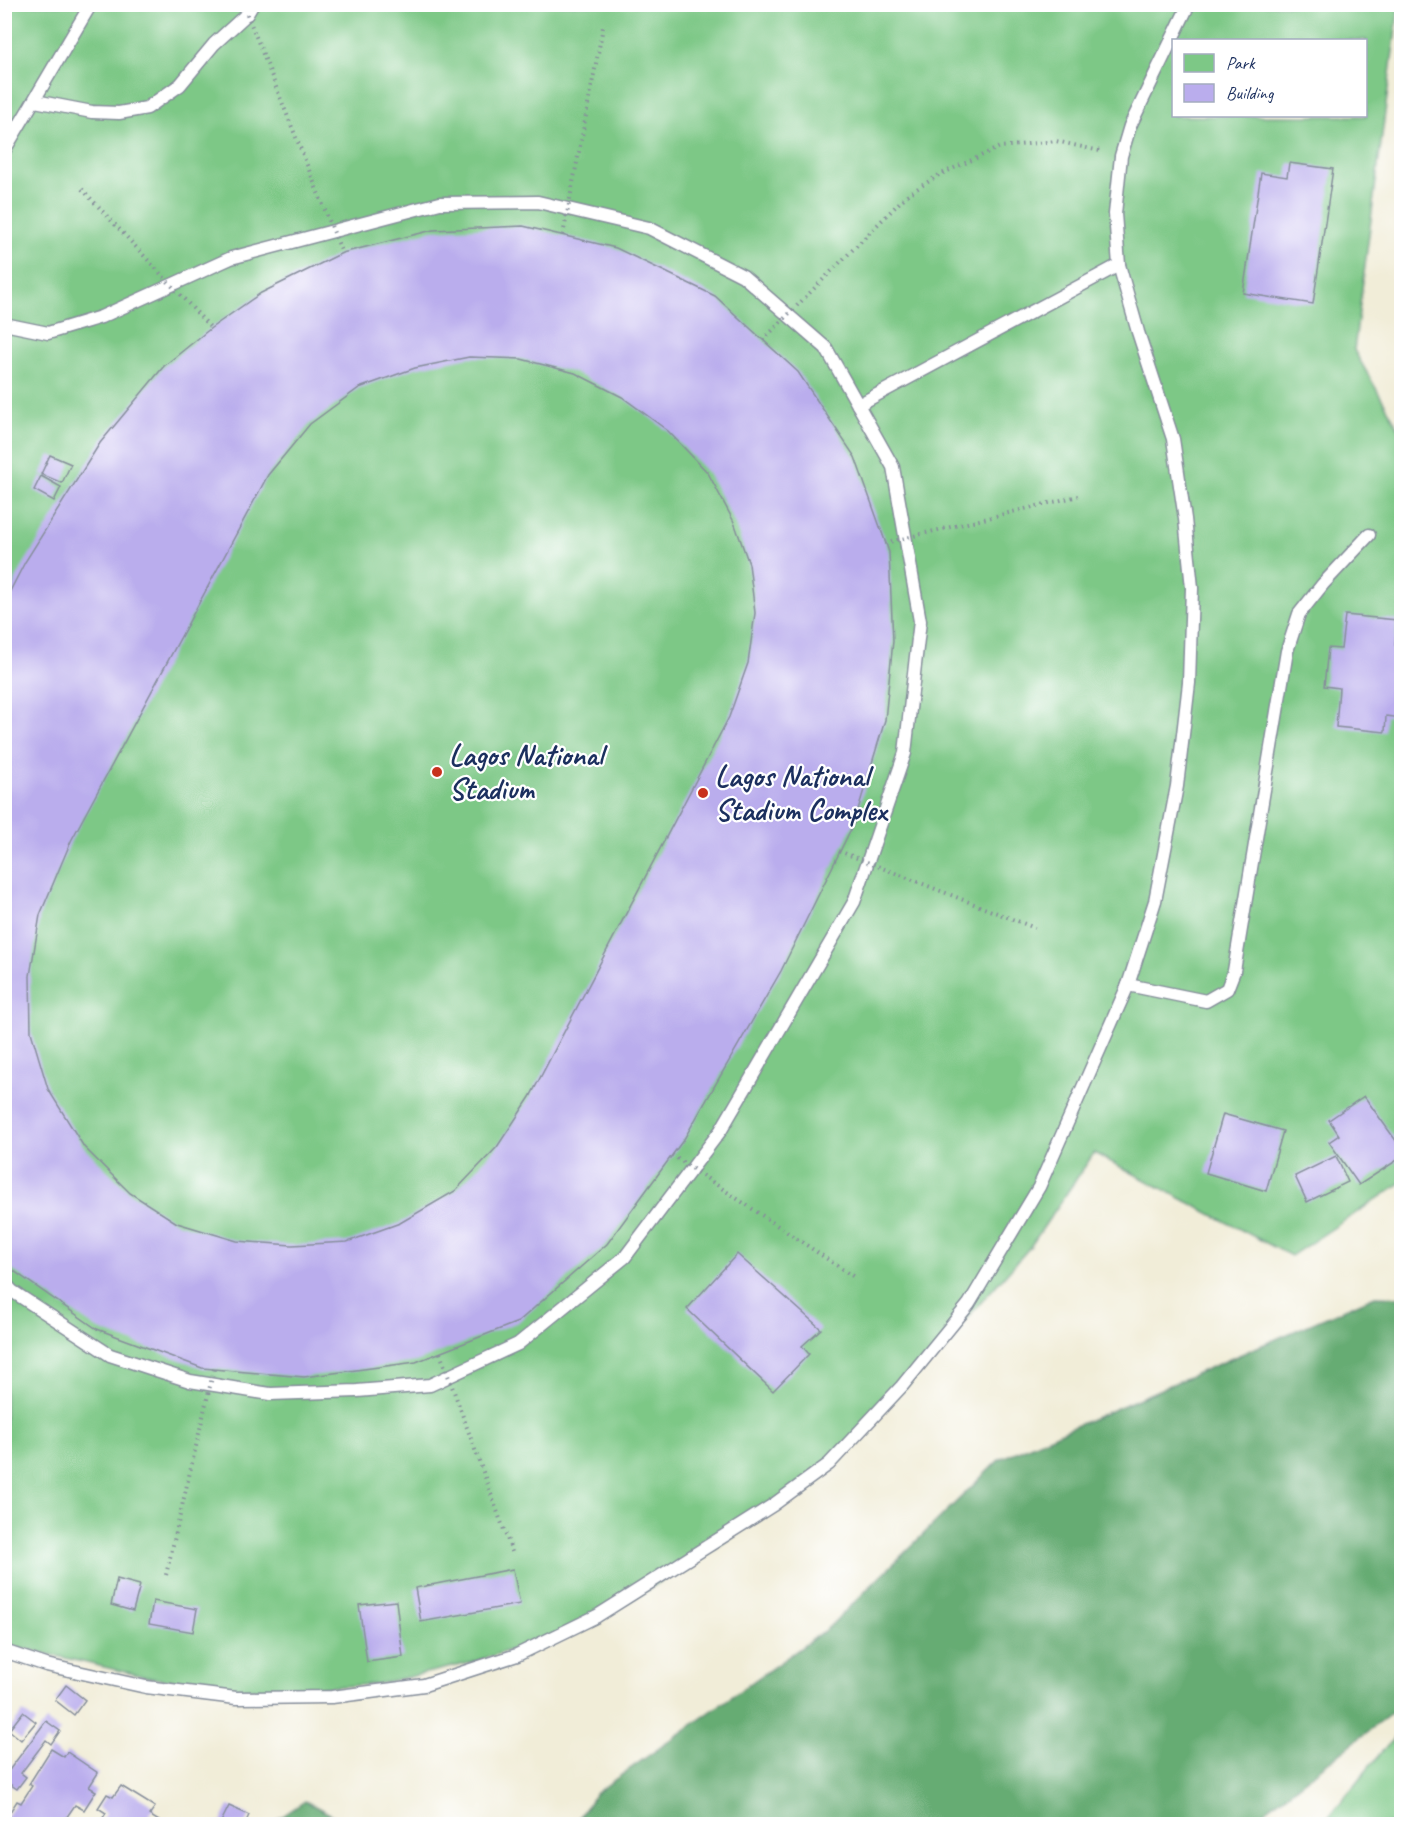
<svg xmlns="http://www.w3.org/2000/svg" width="1406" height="1829" viewBox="0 0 1406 1829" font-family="Caveat,sans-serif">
<rect width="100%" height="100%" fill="#fff"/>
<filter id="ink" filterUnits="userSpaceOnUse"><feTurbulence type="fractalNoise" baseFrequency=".0167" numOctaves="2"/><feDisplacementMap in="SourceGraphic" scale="12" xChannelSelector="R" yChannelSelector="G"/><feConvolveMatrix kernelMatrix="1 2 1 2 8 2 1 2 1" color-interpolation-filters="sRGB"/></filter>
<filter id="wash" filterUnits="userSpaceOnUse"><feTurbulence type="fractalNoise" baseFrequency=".008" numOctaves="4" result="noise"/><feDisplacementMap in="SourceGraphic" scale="24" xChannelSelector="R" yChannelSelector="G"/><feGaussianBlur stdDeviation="1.35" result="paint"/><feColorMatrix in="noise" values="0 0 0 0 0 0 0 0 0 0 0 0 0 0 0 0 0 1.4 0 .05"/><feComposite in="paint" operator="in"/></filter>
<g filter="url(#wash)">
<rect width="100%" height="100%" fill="#f1edd8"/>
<!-- green -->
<g fill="#7dc886" stroke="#4c7c72" stroke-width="1.5" fill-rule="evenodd">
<path d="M5 5H1399L1354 350 1401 432V1183L1291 1256 1094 1153 1030 1247 915 1377 805 1486 696 1561 591 1623 474 1662 378 1684 266 1691 151 1678 5 1644ZM1174 40H1366V116H1174Z"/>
<path d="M1401 1728V1824H1323Z"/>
</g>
<!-- forest -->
<g fill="#66ac73" stroke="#406e68" stroke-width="1.5">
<path d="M1375 1296 1401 1297V1706L1248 1824H575L596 1793 827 1629 1000 1459Z"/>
<path d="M305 1801 349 1824H271Z"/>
</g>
<g id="blocks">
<!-- building -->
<g fill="#baaded" fill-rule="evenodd">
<path d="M1289 163 1333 169 1313 304 1243 293 1261 173 1287 177Z"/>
<path d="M523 226 616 248 715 296 798 372 855 457 889 552 893 641 885 720 854 823 781 971 684 1139 607 1244 518 1322 416 1362 304 1377 202 1368 97 1329 4 1264V603L25 562 100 443 164 366 211 328 261 293 342 253 433 230ZM469 357 521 359 575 373 622 397 668 431 708 473 734 522 749 564 755 613 748 663 729 717 530 1097 497 1147 455 1191 400 1223 347 1242 292 1245 237 1241 177 1223 130 1193 84 1147 48 1089 31 1032 30 976 40 915 71 841 268 475 310 424 359 388 415 368Z"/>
<path d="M50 455 71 464 62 483 41 474Z"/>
<path d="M41 476 61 487 54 501 34 490Z"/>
<path d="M1345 615 1397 620 1395 645 1402 646V718L1386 716 1385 732 1336 727 1339 688 1324 686 1328 648 1341 649Z"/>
<path d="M1364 1096 1402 1149V1157L1359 1185 1329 1142 1339 1135 1329 1120Z"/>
<path d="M1223 1114 1283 1131 1266 1191 1206 1173Z"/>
<path d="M1336 1156 1348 1182 1307 1202 1295 1176Z"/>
<path d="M737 1254 821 1329 802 1346 809 1354 773 1391 687 1309Z"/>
<path d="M513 1569 520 1604 421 1622 415 1588Z"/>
<path d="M117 1579 140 1585 133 1611 111 1605Z"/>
<path d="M153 1601 197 1609 193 1632 149 1624Z"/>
<path d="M396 1601 403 1657 367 1662 359 1605Z"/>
<path d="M66 1685 85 1700 74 1715 55 1700Z"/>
<path d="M23 1712 36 1722 21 1740 9 1730Z"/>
<path d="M46 1721 60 1731 51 1744 46 1740 21 1773 26 1777 17 1789 4 1780V1777Z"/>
<path d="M51 1749 64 1757 67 1752 98 1773 89 1787 96 1791 84 1810 75 1805 62 1824H4V1821L17 1801 21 1803 32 1786 29 1784Z"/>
<path d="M121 1786 155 1807 149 1815 164 1824H99L106 1813 98 1808 107 1794 113 1797Z"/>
<path d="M229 1806 249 1815 245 1824H220Z"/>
</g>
</g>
</g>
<g filter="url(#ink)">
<use href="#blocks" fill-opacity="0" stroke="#868e9b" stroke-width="1.5"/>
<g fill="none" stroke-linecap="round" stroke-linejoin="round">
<!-- service casing -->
<g stroke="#868e9b" stroke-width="15">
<g id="service">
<path d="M35 101 92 112 119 113 147 108 180 85 214 44 247 14 253 4"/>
<path d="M4 151 91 4"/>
<path d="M4 324 48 333 101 317 231 258 440 203 538 202 649 228 743 276 826 348 893 467 920 621 905 753 854 902 721 1130 625 1257 518 1344 430 1385 357 1391 270 1394 190 1381 110 1355 12 1291 4 1282"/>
<path d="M858 405 1119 265"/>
<path d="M1128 985 1206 1001 1227 989 1234 971 1287 651 1299 614 1323 584 1369 535"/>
<path d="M4 1651 46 1665 146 1687 236 1698 332 1697 424 1685 517 1655 597 1616 773 1505 829 1464 902 1386 969 1304 1039 1187 1128 985 1155 901 1177 786 1189 683 1192 588 1185 519 1173 439 1138 332 1119 265 1115 214 1121 156 1130 126 1189 4"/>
</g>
</g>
<!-- path -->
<path stroke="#868e9b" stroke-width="4" stroke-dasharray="1.5 4.5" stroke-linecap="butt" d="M907 195 939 175 1000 147 1056 141 1100 151"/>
<!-- service -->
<use href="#service" stroke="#fff" stroke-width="12"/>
<!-- path-bridge -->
<g stroke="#868e9b" stroke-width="4" stroke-dasharray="1.5 4.5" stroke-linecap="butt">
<path d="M247 14 342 253"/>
<path d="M82 189 211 328"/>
<path d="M563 235 603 27"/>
<path d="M763 340 907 195"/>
<path d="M885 543 1078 496"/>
<path d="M839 851 1035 928"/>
<path d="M672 1155 854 1277"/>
<path d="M440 1353 512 1552"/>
<path d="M166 1575 214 1369"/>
</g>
</g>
</g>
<!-- markers -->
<g fill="#c8321e" stroke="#fff" stroke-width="2">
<circle cx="437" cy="772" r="6"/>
<circle cx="703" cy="793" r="6"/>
</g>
<g text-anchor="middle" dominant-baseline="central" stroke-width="4.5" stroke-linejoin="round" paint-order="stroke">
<!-- poi labels -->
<g font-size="30" font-weight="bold" fill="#1b2f5e" stroke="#fff" text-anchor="start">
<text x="449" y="755">Lagos National<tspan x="449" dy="34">Stadium</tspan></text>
<text x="715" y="776">Lagos National<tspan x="715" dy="34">Stadium Complex</tspan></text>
</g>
</g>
<!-- margin -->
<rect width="1406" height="1829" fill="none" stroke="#fff" stroke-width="24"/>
<!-- legend -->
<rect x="1172" y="39" width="195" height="78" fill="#ffffff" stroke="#a4acbf" stroke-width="1.5"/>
<rect x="1184" y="54" width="30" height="18" fill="#7dc886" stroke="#a4acbf" stroke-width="1.5"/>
<text x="1226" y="69" font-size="18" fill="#1b2f5e">Park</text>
<rect x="1184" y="84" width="30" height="18" fill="#baaded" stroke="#a4acbf" stroke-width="1.5"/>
<text x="1226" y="99" font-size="18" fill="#1b2f5e">Building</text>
</svg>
